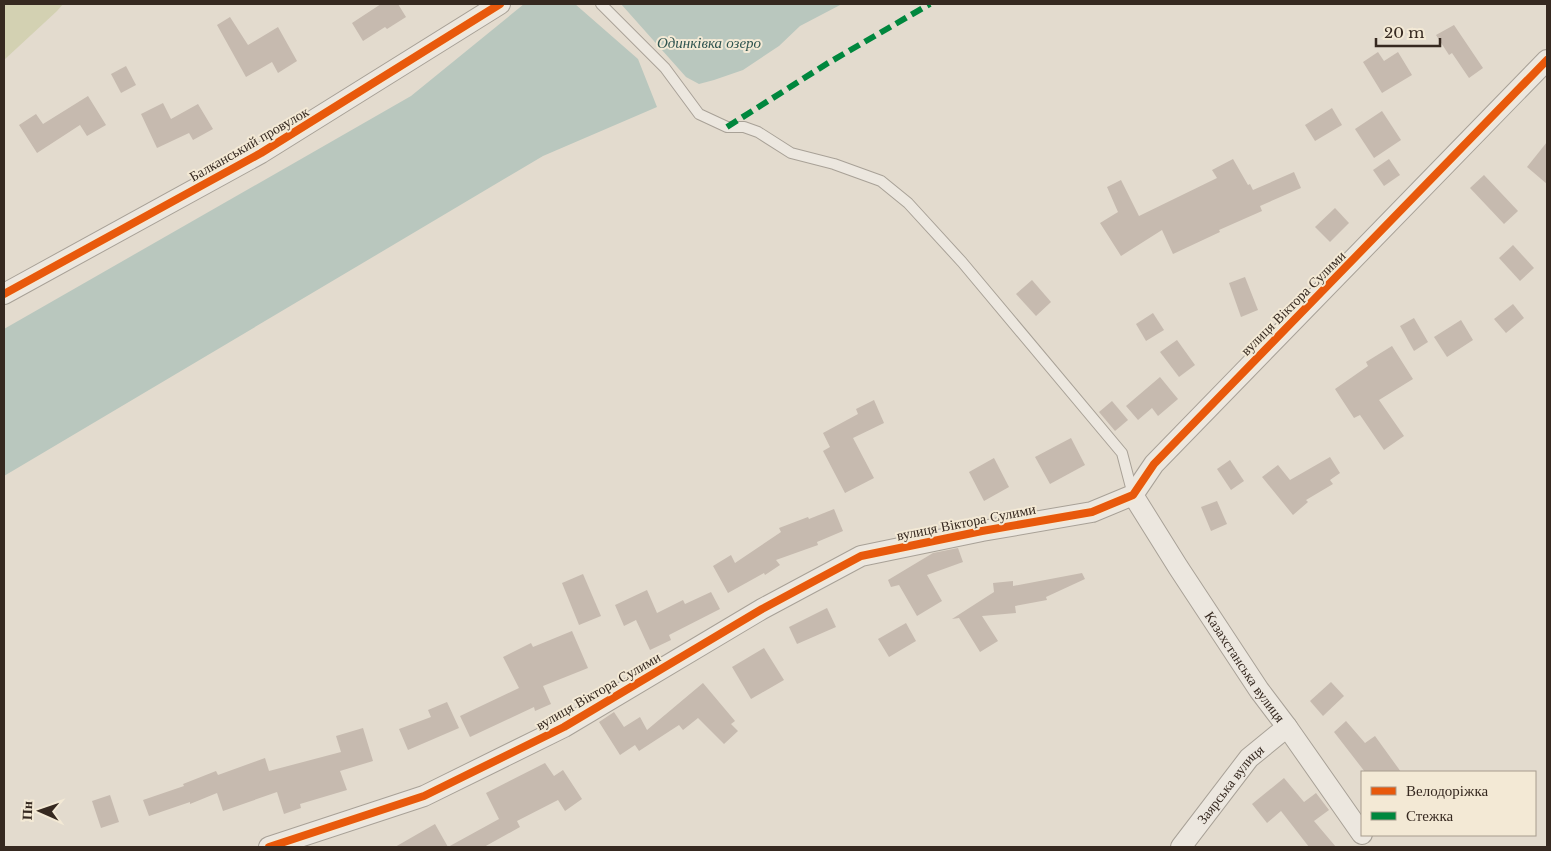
<svg xmlns="http://www.w3.org/2000/svg" width="1551" height="851" viewBox="0 0 1551 851" font-family="'Libre Baskerville',serif">
<rect width="100%" height="100%" fill="#e3dbce"/>
<!-- green -->
<path fill="#d3d1b2" d="M4 4H63L57 11 4 60Z"/>
<!-- water -->
<g fill="#b9c7be">
<path d="M524 4H575L638 59 657 107 543 156 4 476V329L411 96Z"/>
<path d="M621 4H842L800 26 779 46 743 70 714 80 699 84 686 77Z"/>
</g>
<!-- building -->
<g fill="#c6baaf">
<path d="M381 4H398L406 17 387 29 385 27 363 41 352 23Z"/>
<path d="M230 17 248 45 278 27 297 61 278 73 272 62 246 77 217 25Z"/>
<path d="M1454 25 1483 68 1469 78 1452 53 1449 55 1436 35Z"/>
<path d="M1378 52 1384 61 1398 52 1412 75 1382 93 1363 62Z"/>
<path d="M126 66 136 85 121 93 111 74Z"/>
<path d="M88 96 106 125 87 136 80 125 37 153 19 125 36 114 43 124Z"/>
<path d="M163 103 171 119 198 104 213 129 193 140 189 133 157 148 141 114Z"/>
<path d="M1332 108 1342 125 1315 141 1305 125Z"/>
<path d="M1382 111 1401 140 1374 158 1355 129Z"/>
<path d="M1547 142V184L1527 167Z"/>
<path d="M1233 159 1248 185 1250 184 1253 190 1294 172 1301 188 1260 206 1262 211 1219 230 1220 232 1173 254 1162 230 1121 256 1100 223 1118 212 1107 187 1121 180 1139 216 1217 178 1212 170Z"/>
<path d="M1389 159 1400 175 1384 186 1373 170Z"/>
<path d="M1484 175 1518 211 1504 224 1470 188Z"/>
<path d="M1335 208 1349 223 1330 242 1315 227Z"/>
<path d="M1513 245 1534 268 1520 281 1499 258Z"/>
<path d="M1245 277 1258 310 1241 317 1229 283Z"/>
<path d="M1032 280 1051 302 1036 316 1016 294Z"/>
<path d="M1513 304 1524 318 1506 333 1494 319Z"/>
<path d="M1153 313 1164 330 1146 341 1136 324Z"/>
<path d="M1414 318 1428 342 1414 351 1400 326Z"/>
<path d="M1461 320 1473 340 1447 357 1434 337Z"/>
<path d="M1177 340 1195 365 1179 377 1160 352Z"/>
<path d="M1392 346 1413 379 1379 400 1404 436 1384 450 1360 415 1354 418 1335 389 1368 366 1366 362Z"/>
<path d="M1160 377 1178 399 1158 416 1152 408 1138 420 1126 406Z"/>
<path d="M874 400 884 423 853 438 874 478 845 493 823 451 830 447 823 433 858 414 856 409Z"/>
<path d="M1112 401 1128 420 1115 431 1099 412Z"/>
<path d="M1071 438 1085 465 1050 484 1035 457Z"/>
<path d="M1330 457 1340 473 1330 480 1333 484 1306 500 1308 502 1293 515 1262 477 1278 465 1290 480Z"/>
<path d="M994 458 1009 487 984 501 969 472Z"/>
<path d="M1230 460 1244 481 1231 490 1217 469Z"/>
<path d="M1217 501 1227 524 1211 531 1201 507Z"/>
<path d="M834 509 843 531 817 542 818 545 776 560 780 565 765 575 764 573 728 593 713 566 731 555 735 563 781 532 779 528 808 517 809 519Z"/>
<path d="M958 548 963 562 927 575 942 601 917 616 899 585 891 587 888 580 933 553Z"/>
<path d="M1082 573 1085 579 1046 597 1047 600 1015 606 1016 613 982 616 998 641 980 652 959 618 952 619 994 592 993 583 1013 581V586Z"/>
<path d="M583 574 601 616 579 625 562 583Z"/>
<path d="M647 590 657 613 683 600 685 604 711 592 720 609 669 635 671 640 650 650 636 620 624 626 615 605Z"/>
<path d="M827 608 836 627 797 644 789 627Z"/>
<path d="M906 623 916 641 889 657 878 639Z"/>
<path d="M572 631 588 668 543 686 551 704 535 711 534 707 470 737 460 716 519 688 503 657 531 643 533 647Z"/>
<path d="M764 648 784 680 751 699 732 667Z"/>
<path d="M1331 682 1344 696 1323 716 1310 701Z"/>
<path d="M703 683 735 721 731 724 738 731 724 744 698 718 683 730 679 725 639 751 635 745 620 755 599 722 614 712 624 727 640 717 647 730Z"/>
<path d="M447 702 459 728 408 750 399 729 431 717 428 710Z"/>
<path d="M1346 721 1365 743 1375 736 1401 772H1365L1334 732Z"/>
<path d="M363 728 373 761 340 771 347 790 300 804 301 808 284 814 277 792 223 811 217 793 190 804V802L149 816 143 800 184 786 183 784 216 771 218 775 265 758 269 771 341 752 336 736Z"/>
<path d="M545 763 554 776 563 770 582 799 565 811 558 800 517 821 520 827 484 847H395L435 824 448 847 499 819 486 793Z"/>
<path d="M1284 778 1304 802 1316 793 1329 810 1314 821 1336 847H1309L1281 811 1267 823 1252 804Z"/>
<path d="M110 795 119 822 101 828 92 801Z"/>
</g>
<g fill="none" stroke-linecap="round" stroke-linejoin="round">
<!-- lane casing -->
<g stroke="#a8a197" stroke-width="12">
<path id="lane" d="M601 4 665 68 699 114 727 127H744L758 132 791 153 834 164 881 181 908 203 962 262 1122 453 1133 495"/>
</g>
<!-- street casing -->
<g stroke="#a8a197" stroke-width="22">
<g id="street">
<path d="M4 294 261 153 500 4"/>
<path id="s1" d="M1133 495 1178 567 1259 690 1287 727 1362 834"/>
<path d="M269 847 424 796 564 727 762 609 861 556 982 531 1092 512 1133 495 1154 464 1547 60"/>
<path id="s2" d="M1181 847 1249 758 1287 727"/>
</g>
</g>
<!-- lane -->
<use href="#lane" stroke="#ece7df" stroke-width="10"/>
<!-- street -->
<use href="#street" stroke="#ece7df" stroke-width="20"/>
<!-- quiet -->
<path stroke="#00873e" stroke-width="6" stroke-dasharray="12 6" stroke-linecap="butt" d="M727 127 828 63 930 4"/>
<!-- cycleway casing -->
<g stroke="#f3e9d5" stroke-width="11">
<g id="cycleway">
<path d="M4 294 261 153 500 4"/>
<path d="M269 847 424 796 564 727 762 609 861 556 982 531 1092 512 1133 495 1154 464 1547 60"/>
</g>
</g>
<!-- cycleway -->
<use href="#cycleway" stroke="#e8590c" stroke-width="8"/>
</g>
<g text-anchor="middle" dominant-baseline="central" stroke-width="4" stroke-linejoin="round" paint-order="stroke">
<!-- street labels -->
<g font-size="14" fill="#362920" stroke="#f3e9d5">
<text transform="translate(249 144) rotate(-30)">Балканський провулок</text>
<text transform="translate(1293 303) rotate(-45)">вулиця Віктора Сулими</text>
<text transform="translate(966 522) rotate(-11)">вулиця Віктора Сулими</text>
<text stroke="none"><textPath href="#s1" startOffset="205">Казахстанська вулиця</textPath></text>
<text transform="translate(598 691) rotate(-30)">вулиця Віктора Сулими</text>
<text stroke="none"><textPath href="#s2" startOffset="80">Заярська вулиця</textPath></text>
</g>
<!-- water labels -->
<g font-size="15" font-style="italic" fill="#305550" stroke="#f3e9d5">
<text x="709" y="42">Одинківка озеро</text>
</g>
</g>
<!-- border -->
<rect width="1551" height="851" fill="none" stroke="#362920" stroke-width="10"/>
<!-- legend -->
<rect x="1361" y="771" width="175" height="65" fill="#f3e9d5" stroke="#a79c8d"/>
<rect x="1371" y="787" width="25" height="8" fill="#e8590c" stroke="#a79c8d"/>
<text x="1406" y="796" font-size="15" fill="#362920">Велодоріжка</text>
<rect x="1371" y="812" width="25" height="8" fill="#00873e" stroke="#a79c8d"/>
<text x="1406" y="821" font-size="15" fill="#362920">Стежка</text>
<!-- north arrow -->
<g transform="translate(40 811) rotate(272)" stroke="#f3e9d5" stroke-width="4" paint-order="stroke">
<path d="M0-4L9 19L0 12L-9 19Z" fill="#362920"/>
<text y="-8" font-size="14" font-weight="bold" text-anchor="middle" fill="#362920">Пн</text>
</g>
<!-- scale -->
<path d="M1376 38v8h64v-8" fill="none" stroke="#362920" stroke-width="2.5"/>
<text x="1384" y="38" font-size="15" fill="#362920" stroke="#f3e9d5" stroke-width="4" paint-order="stroke">20 m</text>
</svg>
